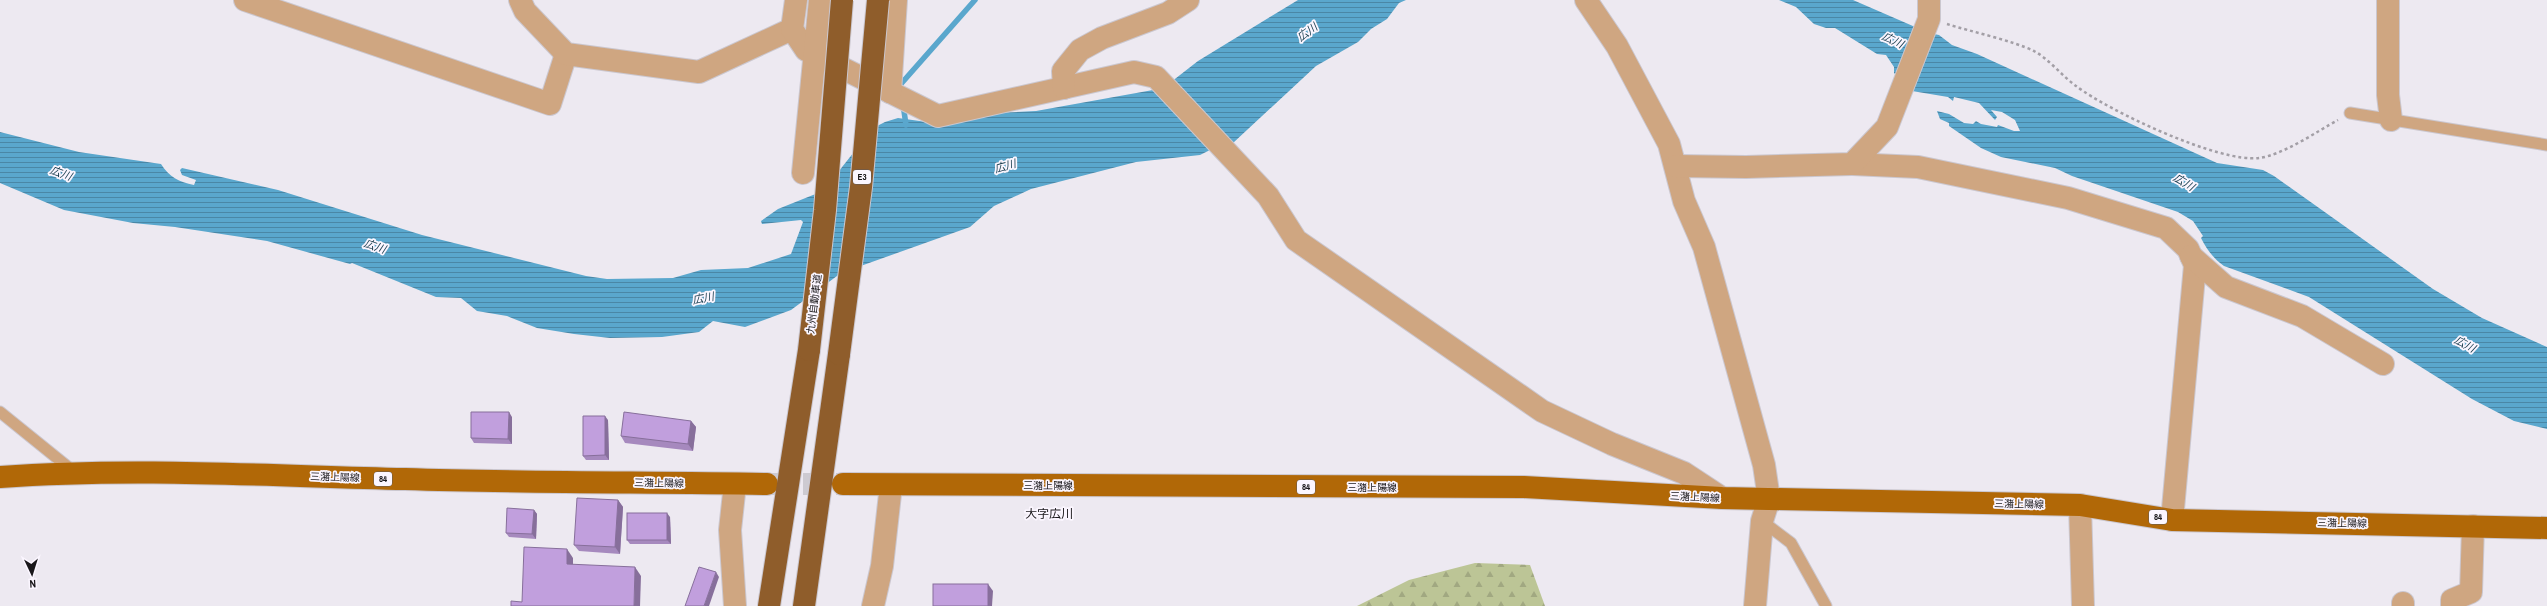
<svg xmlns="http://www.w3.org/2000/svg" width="2547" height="606" viewBox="0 0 2547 606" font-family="'Archivo Narrow','Noto Sans JP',sans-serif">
<defs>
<pattern id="forest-firs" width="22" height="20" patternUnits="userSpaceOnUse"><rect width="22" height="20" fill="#bcc596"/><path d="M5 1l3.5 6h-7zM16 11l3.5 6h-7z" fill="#a1a881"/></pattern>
<pattern id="water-rules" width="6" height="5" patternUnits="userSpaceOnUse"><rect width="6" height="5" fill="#5aa7cd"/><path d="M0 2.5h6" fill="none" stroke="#4a87a6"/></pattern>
</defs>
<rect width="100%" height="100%" fill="#ede9f1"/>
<!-- forest -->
<path fill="url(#forest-firs)" d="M1475 563 1530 565 1545 606H1357L1409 580Z"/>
<!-- water -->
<g fill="url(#water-rules)">
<path d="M1298 0H1406L1399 3 1387 19 1371 29 1358 42 1316 66 1233 143 1216 147 1200 155 1136 162 1031 189 994 206 970 227 841 273 791 310 745 327 713 321 699 332 662 337 610 338 574 334 537 328 507 316 477 311 461 298 436 297 352 263 350 264 267 241 175 227 133 223 64 210 0 183V132L79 152 161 164C169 177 179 182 194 185L196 180 182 175 180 170 182 168 278 190 422 235 586 276 607 279 673 278 701 270 748 268 791 254 803 222 801 220 762 224 761 221 778 209 818 193 831 181 873 128 885 122 898 118 934 123 995 113 1036 111 1153 90 1171 82 1198 61Z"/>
<path d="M1779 0H1853L1929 33 1939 35 1952 45 1977 54 2217 163 2263 170 2274 176 2433 289 2482 318 2547 347V429L2514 421 2472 399 2309 297 2224 266C2214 259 2207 250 2201 238L2203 236 2193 221 2178 212 2072 176 2055 168 2001 157 1981 148 1949 126V123L1940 119 1937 111 1949 114 1964 123 1973 124 1976 121 1981 124 1997 127 1998 125 2014 131H2020L2015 120 2002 112 1991 110 1997 117 1995 120 1979 103 1954 97 1953 101 1948 97 1912 91 1894 73V67L1886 55 1877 54 1835 28H1826L1814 24 1796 7Z"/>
</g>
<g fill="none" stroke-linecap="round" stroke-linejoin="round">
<!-- stream -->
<g stroke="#5aa7cd" stroke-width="5.5">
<path d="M901 89 900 85 975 0"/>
<path d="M903 104 906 125"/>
</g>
<!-- primary-tunnel -->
<path stroke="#cdcad1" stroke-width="22" stroke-dasharray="22 11" stroke-linecap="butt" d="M770 484H839"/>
<!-- service casing -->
<g stroke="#cbc7cf" stroke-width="13">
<g id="service">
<path d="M2350 113 2547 145"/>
<path d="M0 412 73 471"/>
<path d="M1762 521 1791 543 1826 606"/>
</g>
</g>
<!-- minor casing -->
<g stroke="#cbc7cf" stroke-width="24">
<g id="minor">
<path d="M245 0 550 104 566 54"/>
<path d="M520 0 525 11 566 54 699 72 792 29"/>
<path d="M796 0 792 29 806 50 938 116 1134 72 1156 77 1268 196 1296 240 1542 411 1612 444 1684 473 1722 498"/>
<path d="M1586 0 1617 46 1669 144 1684 201 1704 247 1764 465 1769 499 1762 521 1755 606"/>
<path d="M2388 0V95L2391 120"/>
<path d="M1064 88 1063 71 1080 50 1102 38 1168 13 1188 0"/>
<path d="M890 92 896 0"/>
<path d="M1852 164 1918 167 2068 198 2166 228 2188 249 2195 265 2172 520"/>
<path d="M1676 166 1746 167 1852 164 1887 127 1929 19V0"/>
<path d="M803 173 820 0"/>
<path d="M2191 256 2226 287 2302 316 2383 364"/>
<path d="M735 484 730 530 735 606"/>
<path d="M2080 505 2083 606"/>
<path d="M2403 603V606"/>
<path d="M2452 606V600L2471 592 2473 526"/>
</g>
</g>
<!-- tertiary casing -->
<g stroke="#cbc7cf" stroke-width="24">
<path id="tertiary" d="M873 606 882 566 891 485"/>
</g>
<!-- primary casing -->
<g stroke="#cbc7cf" stroke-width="24">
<g id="primary">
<path d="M0 477C135 467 270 476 405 479 525 483 646 482 767 484"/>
<path d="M843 484 1524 487 1722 498 2080 505 2172 520 2547 528"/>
</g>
</g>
<!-- motorway casing -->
<g stroke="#cbc7cf" stroke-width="24">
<g id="motorway">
<path d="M769 606 809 350"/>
<path d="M804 606 839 354"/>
</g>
</g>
<!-- path -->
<path stroke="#a39fa6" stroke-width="2.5" stroke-dasharray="3 3" stroke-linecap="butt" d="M1947 24C1972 32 2011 40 2034 51 2049 59 2062 76 2076 86 2109 111 2219 163 2259 158 2283 155 2316 132 2338 120"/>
<!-- service -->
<use href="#service" stroke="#cfa681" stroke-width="11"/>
<!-- minor -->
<use href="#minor" stroke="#cfa681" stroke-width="22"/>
<!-- tertiary -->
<use href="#tertiary" stroke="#cfa681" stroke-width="22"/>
<!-- primary -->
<use href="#primary" stroke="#b16807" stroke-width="22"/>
<!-- motorway -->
<use href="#motorway" stroke="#8f5d2b" stroke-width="22"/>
<!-- motorway-bridge casing -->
<g stroke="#cbc7cf" stroke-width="24" stroke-linecap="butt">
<g id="motorway-bridge">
<path d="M809 350 825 210 842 0"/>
<path d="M839 354 861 187 878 0"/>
</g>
</g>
<!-- motorway-bridge -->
<use href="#motorway-bridge" stroke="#8f5d2b" stroke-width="22"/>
</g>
<!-- wall -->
<g fill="#a689be">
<path d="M512 417V444L474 443 471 438Z"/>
<path d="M608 420 609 460H586L583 456Z"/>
<path d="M691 421 696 427 693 451 625 443 621 436Z"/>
<path d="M618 500 623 507 620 554 579 551 574 545Z"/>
<path d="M534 510 537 514 536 539 509 537 506 533Z"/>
<path d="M670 517 671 544H630L627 540Z"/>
</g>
<!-- shaded-wall -->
<g fill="#876f9b">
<path d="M509 412 512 417V444L508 439Z"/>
<path d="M605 416 608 420 609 460 605 455Z"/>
<path d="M691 421 696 427 693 451 688 444Z"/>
<path d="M618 500 623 507 620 554 615 547Z"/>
<path d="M534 510 537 514 536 539 532 534Z"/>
<path d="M667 513 670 517 671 544 667 540Z"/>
<path d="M567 549 573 558V573L567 564Z"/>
<path d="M635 567 641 576 640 606H634Z"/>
<path d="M716 572 719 577 709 606H704Z"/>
<path d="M988 584 993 591 992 606H988Z"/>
</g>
<!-- building -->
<g fill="#c19fdd" stroke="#876f9b">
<path d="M471 412H509L508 439 471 438Z"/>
<path d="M624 412 691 421 688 444 621 436Z"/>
<path d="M583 416H605V455L583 456Z"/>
<path d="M577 498 618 500 615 547 574 545Z"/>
<path d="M507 508 534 510 532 534 506 533Z"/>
<rect x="627" y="513" width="40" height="27"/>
<path d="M524 547 567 549V564L635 567 634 606H511V601L522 602Z"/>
<path d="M699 567 716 572 704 606H685Z"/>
<rect x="933" y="584" width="55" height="22"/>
</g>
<g text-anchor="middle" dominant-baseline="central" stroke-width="3.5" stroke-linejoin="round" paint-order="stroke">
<!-- shield labels -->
<g fill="#fbf6ff" stroke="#5d5a5f" stroke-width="1">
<rect x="853" y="170" width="18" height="14" rx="3"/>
<rect x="374" y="472" width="18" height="14" rx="3"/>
<rect x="1297" y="480" width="18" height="14" rx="3"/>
<rect x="2149" y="510" width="18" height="14" rx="3"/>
</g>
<g font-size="9" font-weight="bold" fill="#19171a">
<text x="862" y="177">E3</text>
<text x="383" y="479">84</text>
<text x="1306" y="487">84</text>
<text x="2158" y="517">84</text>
</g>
<!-- street labels -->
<g font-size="10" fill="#19171a" stroke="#fbf6ff">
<text transform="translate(814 304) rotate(-83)">九州自動車道</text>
<text transform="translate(335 477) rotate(2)">三潴上陽線</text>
<text transform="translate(659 483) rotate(1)">三潴上陽線</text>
<text x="1048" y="485">三潴上陽線</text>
<text x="1372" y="487">三潴上陽線</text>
<text transform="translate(1695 497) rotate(3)">三潴上陽線</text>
<text transform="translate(2019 504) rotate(1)">三潴上陽線</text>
<text transform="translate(2342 523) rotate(1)">三潴上陽線</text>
</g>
<!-- water labels -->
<g font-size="11" font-style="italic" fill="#1d4051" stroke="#fbf6ff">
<text transform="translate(1307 32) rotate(-37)">広川</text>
<text transform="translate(1893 40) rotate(26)">広川</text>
<text transform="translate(1005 166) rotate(-15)">広川</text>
<text transform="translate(61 173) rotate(20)">広川</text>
<text transform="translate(2184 182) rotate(31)">広川</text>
<text transform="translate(375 246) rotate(19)">広川</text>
<text transform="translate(703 298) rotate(-11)">広川</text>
<text transform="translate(2465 344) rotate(28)">広川</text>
</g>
<!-- quarter labels -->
<g font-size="12" fill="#19171a" stroke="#fbf6ff">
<text x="1049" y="514">大字広川</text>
</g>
</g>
<!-- north arrow -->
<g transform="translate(32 574) rotate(176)" stroke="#fbf6ff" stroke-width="3" paint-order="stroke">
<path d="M0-3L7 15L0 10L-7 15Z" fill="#19171a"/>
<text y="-6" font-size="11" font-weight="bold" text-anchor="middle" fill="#19171a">N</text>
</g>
</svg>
